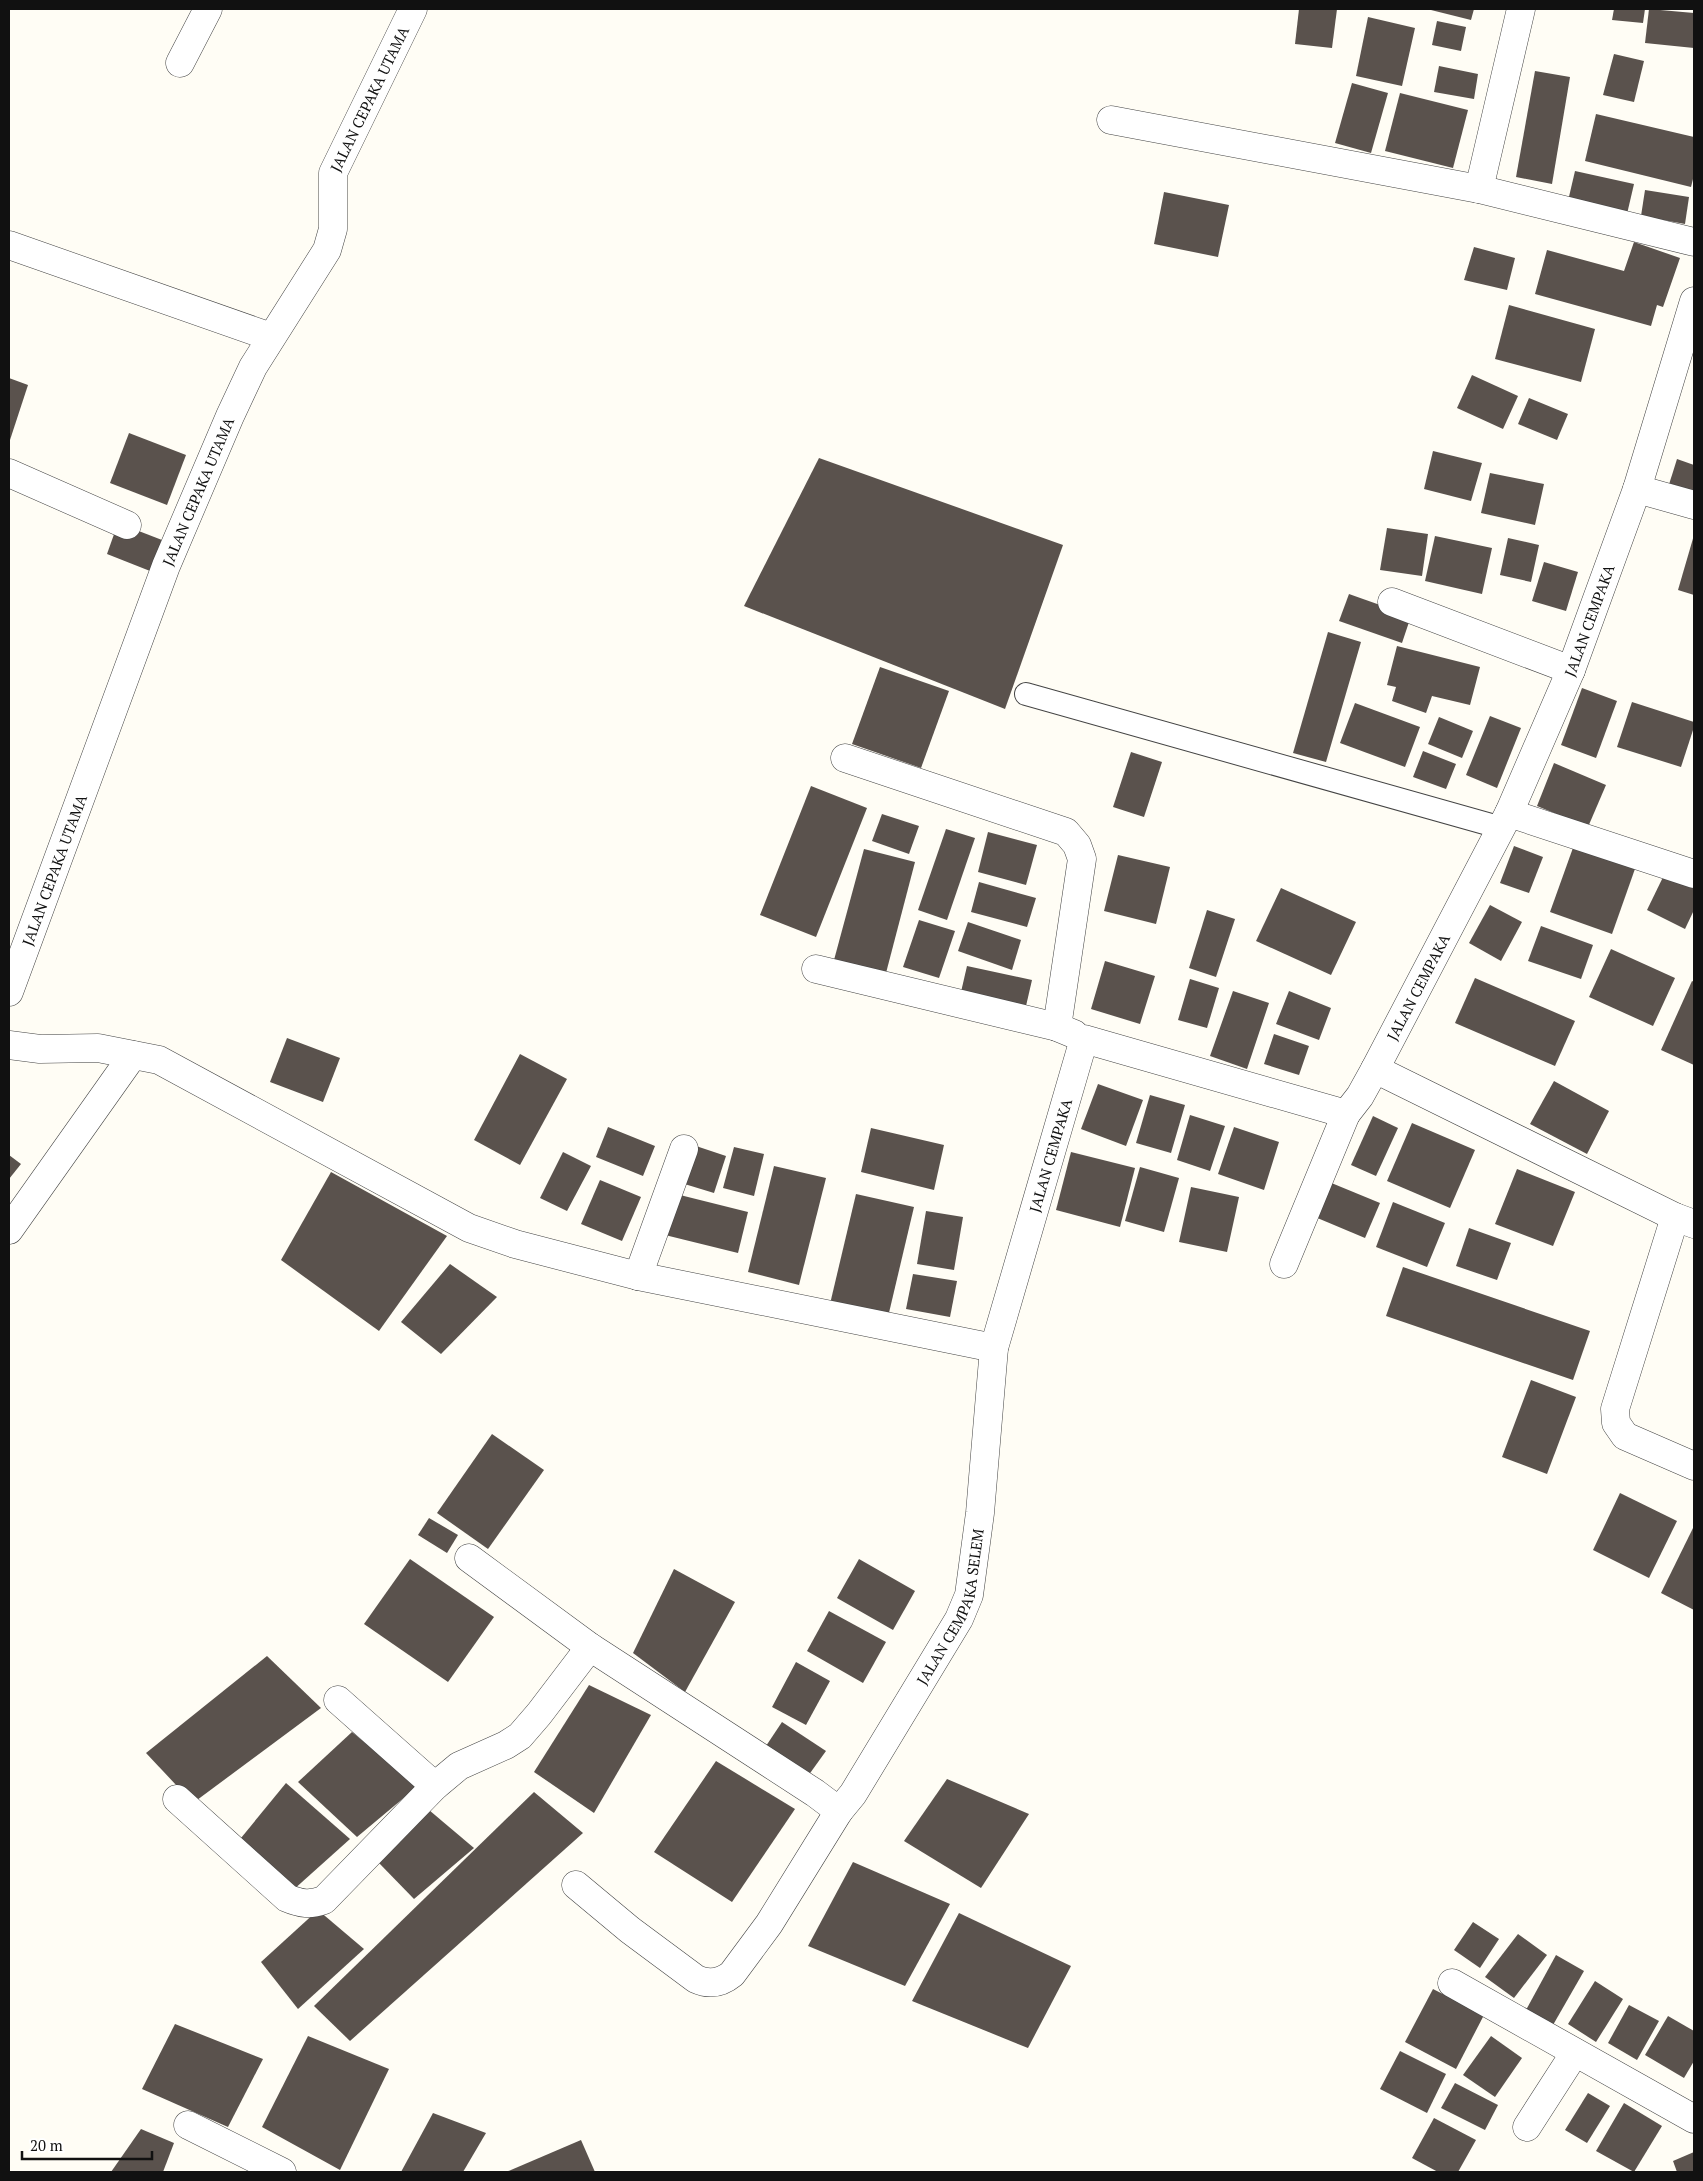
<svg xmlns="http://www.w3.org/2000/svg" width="1703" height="2181" viewBox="0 0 1703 2181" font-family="'PT Serif',serif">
<rect width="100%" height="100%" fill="#fffdf5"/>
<!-- building -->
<g fill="#5a524d">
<path d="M1299 9H1337L1332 48 1295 44Z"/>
<path d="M1427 9H1474L1471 20Z"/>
<path d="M1614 9H1645L1643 23 1612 20Z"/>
<path d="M1649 9 1694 13V48L1645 43Z"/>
<path d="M1368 17 1415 28 1402 86 1356 76Z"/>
<path d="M1437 21 1466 27 1461 51 1432 45Z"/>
<path d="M1614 54 1644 61 1634 102 1603 95Z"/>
<path d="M1439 66 1478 74 1474 99 1434 92Z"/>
<path d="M1535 71 1570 77 1552 184 1516 177Z"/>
<path d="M1352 83 1388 93 1371 153 1335 143Z"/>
<path d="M1400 93 1468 110 1453 168 1385 151Z"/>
<path d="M1596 114 1694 137V175L1691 187 1585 161Z"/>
<path d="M1575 171 1634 184 1627 214 1568 201Z"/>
<path d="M1645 190 1689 197 1685 224 1641 216Z"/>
<path d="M1164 192 1229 205 1218 257 1154 244Z"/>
<path d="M1634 242 1680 258 1663 307 1657 305 1651 326 1535 294 1547 250 1624 271Z"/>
<path d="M1474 247 1515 258 1507 290 1464 280Z"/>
<path d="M1509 305 1595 329 1581 382 1495 359Z"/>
<path d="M1472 375 1518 396 1503 429 1457 408Z"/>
<path d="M9 378 28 385 9 443Z"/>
<path d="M1529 398 1568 414 1557 440 1518 424Z"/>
<path d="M129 433 186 455 167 505 110 483Z"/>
<path d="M1433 451 1482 463 1471 501 1424 489Z"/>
<path d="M819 458 1063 545 1005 709 744 606Z"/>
<path d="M1677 459 1694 465V503L1666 494Z"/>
<path d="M1490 473 1544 484 1535 525 1481 513Z"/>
<path d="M118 523 162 540 150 571 107 554Z"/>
<path d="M1387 528 1428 534 1422 576 1380 570Z"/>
<path d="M1694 535V595L1678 590Z"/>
<path d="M1435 536 1492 548 1482 594 1425 581Z"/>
<path d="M1508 538 1539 545 1531 582 1500 575Z"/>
<path d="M1544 562 1578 572 1566 611 1532 601Z"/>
<path d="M1349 594 1411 616 1402 643 1339 621Z"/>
<path d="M1328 632 1361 642 1326 762 1293 753Z"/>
<path d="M1397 646 1480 667 1470 705 1432 696 1426 713 1392 701 1396 687 1387 685Z"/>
<path d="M880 667 949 691 921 768 852 744Z"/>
<path d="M1582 688 1617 701 1596 758 1561 745Z"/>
<path d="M1632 702 1694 722V727L1681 767 1617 747Z"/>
<path d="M1355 703 1420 727 1405 767 1340 743Z"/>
<path d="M1490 716 1521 728 1497 788 1466 775Z"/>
<path d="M1439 717 1473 731 1462 758 1428 744Z"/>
<path d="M1423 751 1456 764 1446 789 1413 777Z"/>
<path d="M1131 752 1162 762 1144 817 1113 807Z"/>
<path d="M1554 763 1606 785 1588 827 1537 806Z"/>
<path d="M811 786 867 808 816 937 760 915Z"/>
<path d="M882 814 919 826 909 854 872 841Z"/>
<path d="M946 829 975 838 947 920 918 910Z"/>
<path d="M988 832 1037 845 1026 885 978 872Z"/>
<path d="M1574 845 1636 866 1612 934 1550 912Z"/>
<path d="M1514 846 1543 857 1529 893 1500 883Z"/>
<path d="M864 849 915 862 886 973 834 960Z"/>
<path d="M1118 855 1170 867 1156 924 1104 911Z"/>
<path d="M1665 873 1694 888V910L1685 929 1647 910Z"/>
<path d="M979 882 1036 898 1027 927 971 912Z"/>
<path d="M1281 888 1356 922 1331 975 1256 941Z"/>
<path d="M1490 905 1522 922 1501 961 1469 943Z"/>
<path d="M1207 910 1235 919 1216 977 1189 968Z"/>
<path d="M919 920 955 931 939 978 903 967Z"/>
<path d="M968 922 1021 940 1012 970 958 951Z"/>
<path d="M1541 926 1593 945 1581 979 1528 961Z"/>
<path d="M1611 949 1675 978 1653 1026 1589 997Z"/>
<path d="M1105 961 1155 976 1140 1024 1091 1009Z"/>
<path d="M967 966 1032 980 1026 1006 961 992Z"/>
<path d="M1475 978 1575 1021 1555 1066 1455 1023Z"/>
<path d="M1190 979 1219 988 1207 1028 1178 1020Z"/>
<path d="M1692 981 1694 982V1065L1661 1050Z"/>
<path d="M1233 991 1269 1003 1247 1069 1210 1056Z"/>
<path d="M1289 991 1331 1008 1319 1040 1276 1024Z"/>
<path d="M1274 1034 1309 1046 1299 1075 1264 1064Z"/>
<path d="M287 1038 340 1058 323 1102 270 1082Z"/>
<path d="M520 1054 567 1079 520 1165 474 1140Z"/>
<path d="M1554 1081 1609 1111 1587 1154 1530 1124Z"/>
<path d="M1098 1084 1143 1100 1126 1146 1081 1129Z"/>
<path d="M1150 1095 1185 1105 1171 1153 1136 1143Z"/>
<path d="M1190 1115 1225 1126 1210 1171 1177 1160Z"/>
<path d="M1373 1116 1398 1128 1376 1176 1351 1165Z"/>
<path d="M1412 1123 1475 1150 1450 1208 1387 1181Z"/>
<path d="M608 1127 655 1146 643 1176 596 1157Z"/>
<path d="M1234 1127 1279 1142 1264 1190 1218 1174Z"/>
<path d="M871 1128 944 1145 934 1190 861 1172Z"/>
<path d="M690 1144 726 1156 714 1193 678 1182Z"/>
<path d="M734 1147 764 1154 754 1196 723 1188Z"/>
<path d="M563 1152 591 1166 567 1211 540 1198Z"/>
<path d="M1071 1152 1135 1168 1120 1227 1056 1210Z"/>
<path d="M9 1155 21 1164 9 1179Z"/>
<path d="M774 1166 826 1178 799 1285 748 1272Z"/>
<path d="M1140 1167 1179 1178 1164 1232 1125 1221Z"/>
<path d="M1517 1169 1575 1192 1553 1246 1495 1224Z"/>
<path d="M331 1172 447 1236 379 1331 281 1260Z"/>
<path d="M600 1180 641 1197 622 1241 581 1224Z"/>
<path d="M1329 1182 1380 1203 1365 1238 1315 1217Z"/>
<path d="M1191 1187 1239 1197 1227 1252 1179 1242Z"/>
<path d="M676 1194 748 1212 738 1253 665 1235Z"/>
<path d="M856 1194 914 1207 888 1317 830 1304Z"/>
<path d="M1393 1202 1445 1223 1427 1267 1376 1247Z"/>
<path d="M926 1211 963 1217 954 1270 917 1264Z"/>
<path d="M1469 1228 1511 1243 1497 1280 1456 1266Z"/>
<path d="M450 1264 497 1297 441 1354 401 1322Z"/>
<path d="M1403 1267 1590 1331 1573 1380 1386 1316Z"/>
<path d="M913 1274 957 1281 950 1317 906 1309Z"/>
<path d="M1531 1380 1576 1397 1547 1474 1502 1457Z"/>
<path d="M492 1434 544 1470 488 1549 437 1513Z"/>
<path d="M1620 1493 1677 1521 1649 1578 1593 1550Z"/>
<path d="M429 1518 458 1535 447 1553 418 1535Z"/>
<path d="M1694 1526V1610L1661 1593Z"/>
<path d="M410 1559 494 1617 448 1682 364 1624Z"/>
<path d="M859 1559 915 1591 893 1630 837 1598Z"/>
<path d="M674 1569 735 1602 685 1692 633 1653Z"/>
<path d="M829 1611 886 1642 863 1683 807 1651Z"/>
<path d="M267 1656 321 1708 193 1803 146 1753Z"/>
<path d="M796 1662 830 1681 806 1725 772 1707Z"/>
<path d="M589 1685 651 1715 594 1813 534 1772Z"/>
<path d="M782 1722 826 1751 808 1776 766 1746Z"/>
<path d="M352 1732 418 1786 357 1837 298 1782Z"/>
<path d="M716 1761 795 1809 732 1902 654 1852Z"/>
<path d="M947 1779 1029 1814 981 1888 904 1841Z"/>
<path d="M286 1783 350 1839 292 1891 241 1838Z"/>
<path d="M534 1792 583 1833 350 2041 314 2006Z"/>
<path d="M429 1810 474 1848 414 1899 379 1863Z"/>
<path d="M853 1862 950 1904 905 1986 808 1946Z"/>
<path d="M318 1910 364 1949 298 2009 261 1962Z"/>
<path d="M959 1913 1071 1966 1028 2048 912 2001Z"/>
<path d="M1473 1922 1499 1939 1480 1968 1454 1950Z"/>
<path d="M1518 1934 1547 1955 1514 1998 1485 1977Z"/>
<path d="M1556 1955 1584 1971 1553 2025 1526 2010Z"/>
<path d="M1595 1981 1623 1999 1596 2042 1568 2024Z"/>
<path d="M1433 1989 1484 2015 1456 2069 1405 2042Z"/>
<path d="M1629 2005 1659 2021 1637 2060 1608 2043Z"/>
<path d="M1668 2016 1694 2031V2061L1684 2078 1645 2055Z"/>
<path d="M175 2024 263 2059 228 2127 142 2089Z"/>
<path d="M308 2036 389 2069 340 2170 262 2127Z"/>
<path d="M1491 2036 1522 2058 1495 2097 1463 2075Z"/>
<path d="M1400 2051 1446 2074 1427 2113 1380 2089Z"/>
<path d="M1455 2083 1498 2105 1485 2130 1441 2108Z"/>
<path d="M1588 2093 1610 2106 1587 2143 1565 2130Z"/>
<path d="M1624 2103 1662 2126 1634 2172 1596 2151Z"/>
<path d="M433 2113 486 2133 463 2172H401Z"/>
<path d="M1434 2118 1476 2140 1458 2172H1438L1412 2158Z"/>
<path d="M141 2129 174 2143 163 2172H111Z"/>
<path d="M581 2140 595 2172H506Z"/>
<path d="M1694 2152V2172H1677L1673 2161Z"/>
</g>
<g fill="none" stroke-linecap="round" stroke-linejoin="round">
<!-- lane casing -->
<g stroke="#444" stroke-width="24">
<path id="lane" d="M1026 694 1502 828"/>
</g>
<!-- street casing -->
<g stroke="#444" stroke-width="29">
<g id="street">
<path d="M180 63 208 9"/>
<path d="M1111 120 1479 189 1694 242"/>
<path d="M1479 189 1521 9"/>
<path d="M9 245 271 337"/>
<path d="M9 473 127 525"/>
<path d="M1637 489 1694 505"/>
<path d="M1392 602 1571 670"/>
<path d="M845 758 1066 832 1077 845 1082 859 1057 1027"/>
<path d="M1509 813 1694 874"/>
<path d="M816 969 1057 1027 1074 1034"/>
<path id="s1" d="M9 992 166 566 230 416 253 367 327 250 333 229V173L413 9"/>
<path d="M9 1045 40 1049 98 1048 159 1060 469 1228 515 1244 638 1276 994 1348"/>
<path d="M1375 1069 1675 1217 1694 1224"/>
<path d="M1675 1217 1615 1409 1616 1423 1625 1436 1694 1466"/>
<path d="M9 1230 133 1055"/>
<path d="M1284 1264 1346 1114"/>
<path d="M638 1276 684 1149"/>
<path id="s2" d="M469 1558 590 1647 815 1793 839 1811 853 1794 959 1619 969 1595 980 1513 994 1348 1084 1039 1346 1114 1360 1096 1375 1069 1509 813 1571 670 1637 489 1694 301"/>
<path d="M338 1700 435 1786"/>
<path d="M177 1799 287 1898C301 1904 310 1905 324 1900L435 1786 459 1766 506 1745 520 1736 539 1714 590 1647"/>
<path d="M576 1885 630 1930 696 1979C709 1985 721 1983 732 1974L769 1924 839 1811"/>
<path d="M1452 1983 1694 2119"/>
<path d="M188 2125 282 2172"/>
<path d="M1527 2127 1574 2054"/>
</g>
</g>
<!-- lane -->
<use href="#lane" stroke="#fff" stroke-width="22"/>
<!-- street -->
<use href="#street" stroke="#fff" stroke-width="28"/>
</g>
<g text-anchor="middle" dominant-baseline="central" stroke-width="5" stroke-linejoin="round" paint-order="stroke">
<!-- street labels -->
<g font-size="15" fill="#111" stroke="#fff">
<text stroke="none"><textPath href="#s1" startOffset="970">JALAN CEPAKA UTAMA</textPath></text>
<text stroke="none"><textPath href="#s1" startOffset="535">JALAN CEPAKA UTAMA</textPath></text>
<text stroke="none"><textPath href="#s2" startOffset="2095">JALAN CEMPAKA</textPath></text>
<text stroke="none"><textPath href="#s1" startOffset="130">JALAN CEPAKA UTAMA</textPath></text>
<text stroke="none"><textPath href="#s2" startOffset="1690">JALAN CEMPAKA</textPath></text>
<text stroke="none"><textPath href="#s2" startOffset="1150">JALAN CEMPAKA</textPath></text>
<text stroke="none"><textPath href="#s2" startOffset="684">JALAN CEMPAKA SELEM</textPath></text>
</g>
</g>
<!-- border -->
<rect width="1703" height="2181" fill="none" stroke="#111111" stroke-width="20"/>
<!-- scale -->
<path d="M22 2151v8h130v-8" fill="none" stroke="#111111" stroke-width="2.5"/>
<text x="30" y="2151" font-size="15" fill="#111111" stroke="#ffffff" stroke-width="4" paint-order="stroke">20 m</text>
</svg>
